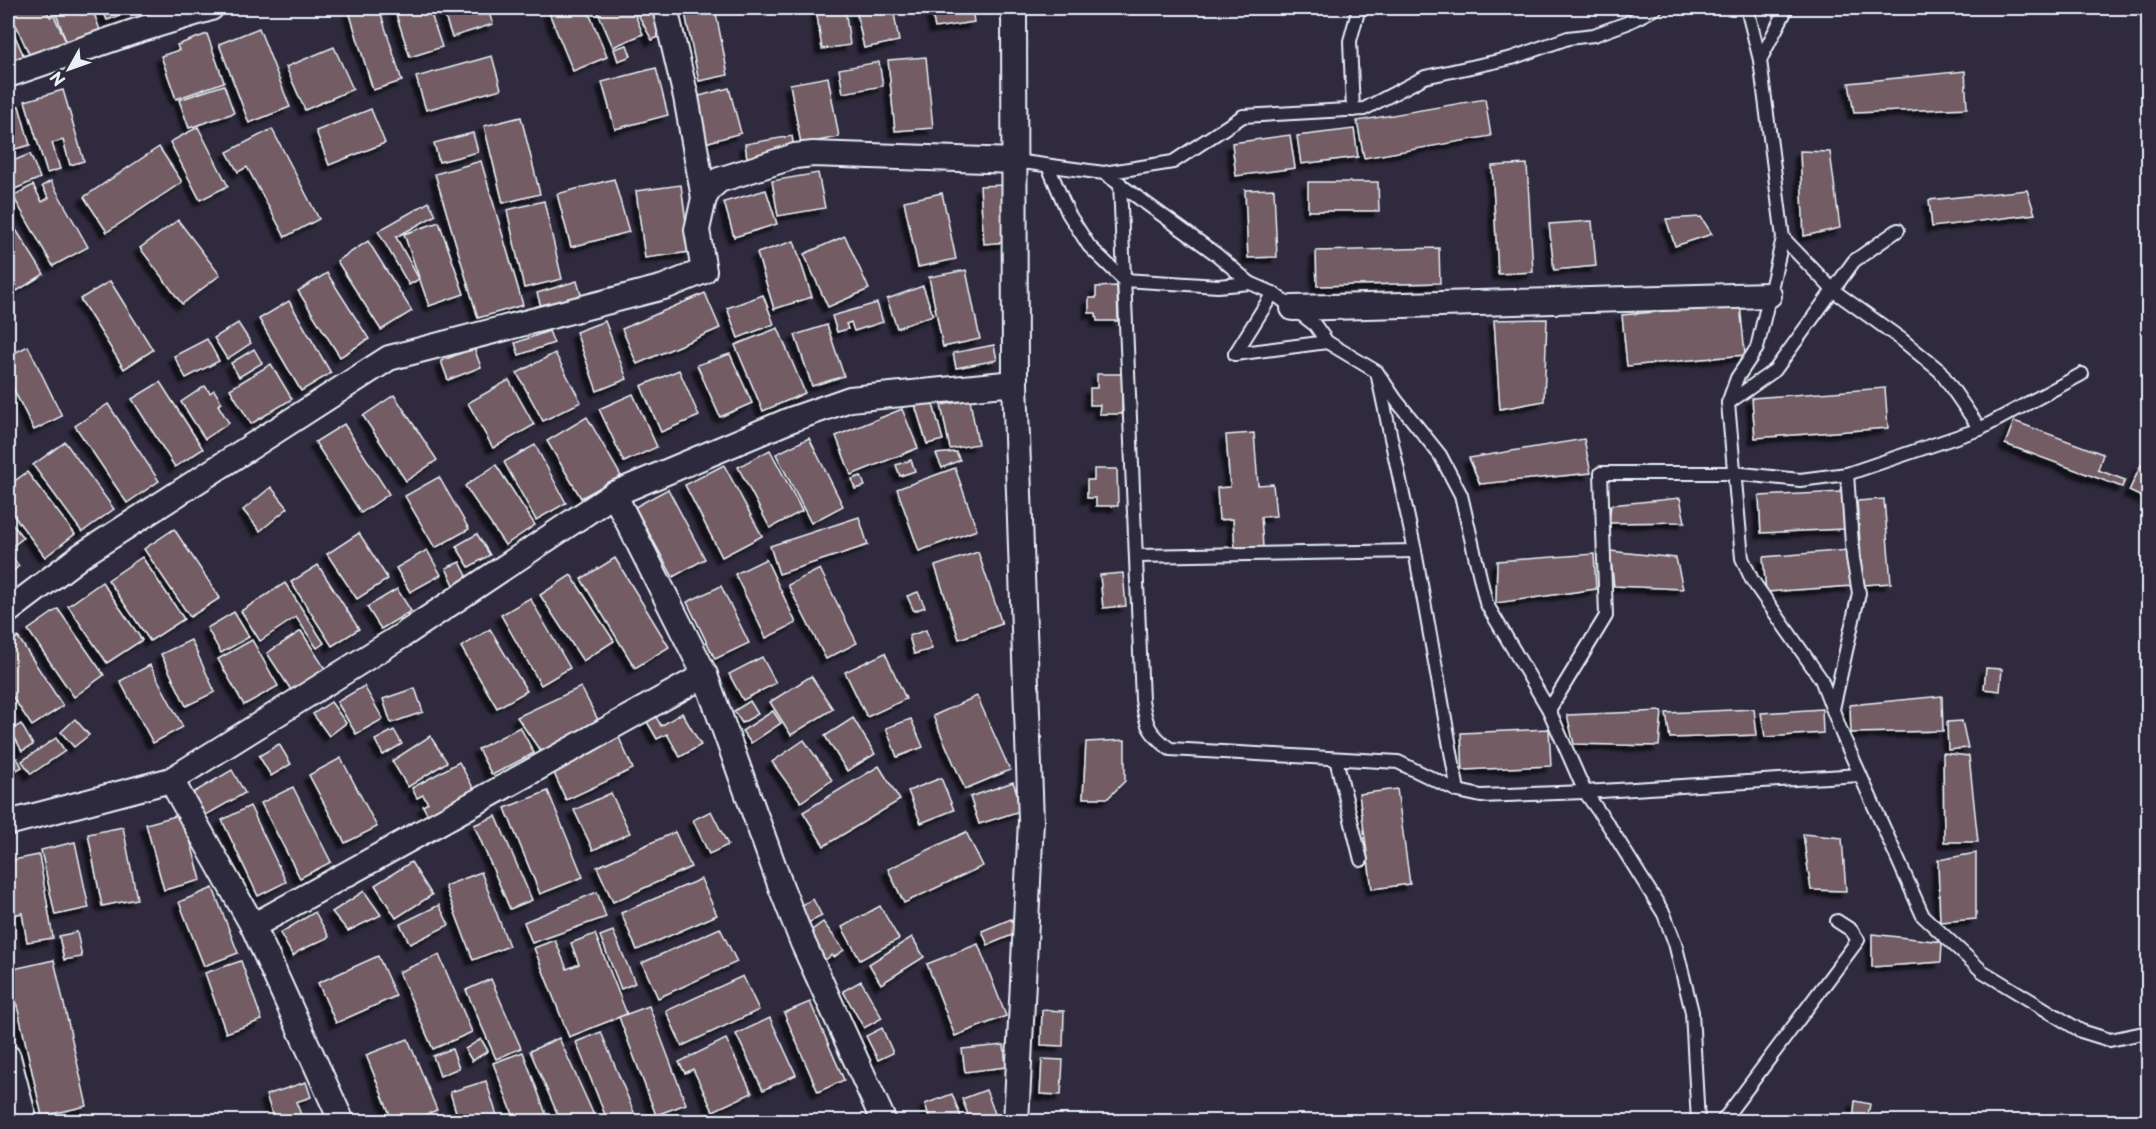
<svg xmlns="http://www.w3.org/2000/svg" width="2156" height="1129" viewBox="0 0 2156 1129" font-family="'Playpen Sans',sans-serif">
<defs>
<filter id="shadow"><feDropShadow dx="-5.5" dy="5.5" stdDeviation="1.5" flood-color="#0009"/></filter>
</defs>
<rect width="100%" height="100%" fill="#2f2a3d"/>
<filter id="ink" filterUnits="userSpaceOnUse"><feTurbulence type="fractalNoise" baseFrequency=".0167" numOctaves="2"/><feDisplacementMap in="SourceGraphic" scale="12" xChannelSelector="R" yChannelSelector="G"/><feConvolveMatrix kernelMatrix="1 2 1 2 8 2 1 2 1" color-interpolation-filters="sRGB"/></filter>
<g filter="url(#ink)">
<!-- building -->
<g fill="#735c64" stroke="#e8f1f8" stroke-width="1.5" filter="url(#shadow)">
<path d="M8 8H45L50 17 54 16 69 48 44 59 40 51 30 56Z"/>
<path d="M54 8H92L101 33 67 44Z"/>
<path d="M102 8H142L107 20Z"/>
<path d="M348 8H379L402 81 373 90Z"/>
<path d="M394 8H429L442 47 410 57Z"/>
<path d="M442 8H487L493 24 452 37Z"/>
<path d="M547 8H587L607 57 573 71Z"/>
<path d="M596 8H632L643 34 613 47Z"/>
<path d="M637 8H654L667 33 652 40 635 9Z"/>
<path d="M684 8H715L728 75 699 81Z"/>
<path d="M816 8H845L850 45 822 49Z"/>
<path d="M869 8H893L899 41 864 48 856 10Z"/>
<path d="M931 8H972L974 22 935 28Z"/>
<path d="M8 20 25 59 8 67Z"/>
<path d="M259 28 290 107 249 123 219 44Z"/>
<path d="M207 34 224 82 176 99 161 56 179 50 177 45Z"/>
<path d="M627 45 631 56 618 61 614 49Z"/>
<path d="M334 47 353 89 305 110 286 67Z"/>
<path d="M492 56 501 89 426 110 416 77Z"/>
<path d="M926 57 933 128 895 131 888 60Z"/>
<path d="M879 62 883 86 843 93 839 69Z"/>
<path d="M656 68 668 115 615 129 602 82Z"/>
<path d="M1965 71 1967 108 1854 113 1849 83Z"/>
<path d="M828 77 839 137 801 144 790 84Z"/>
<path d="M224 85 234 113 189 128 179 100Z"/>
<path d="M729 88 741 133 705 143 692 98Z"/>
<path d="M63 90 84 161 70 165 63 140 52 143 60 169 47 173 25 101Z"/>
<path d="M1485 99 1491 136 1364 158 1357 121Z"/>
<path d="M19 106 30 145 8 151V109Z"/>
<path d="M371 109 385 143 329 165 316 131Z"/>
<path d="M521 117 540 194 503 203 484 126Z"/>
<path d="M198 127 228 186 200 200 170 142Z"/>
<path d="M272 129 319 219 285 237 247 167 238 172 227 152Z"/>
<path d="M1354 129 1358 157 1301 164 1297 136Z"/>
<path d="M473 133 478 152 439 162 434 143Z"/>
<path d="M1290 135 1295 168 1236 176 1232 143Z"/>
<path d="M792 136 795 156 748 164 745 144Z"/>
<path d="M159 147 182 182 107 232 84 197Z"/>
<path d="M1800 151 1830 152 1840 228 1804 236Z"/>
<path d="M30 154 40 178 8 192V163Z"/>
<path d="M481 161 523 305 478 318 435 174Z"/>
<path d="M1527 164 1533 272 1498 274 1492 166Z"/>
<path d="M818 173 825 208 778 216 772 181Z"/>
<path d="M614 179 629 232 571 247 557 194Z"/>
<path d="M51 181 88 247 53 266 13 196 33 185 42 202 49 198 42 186Z"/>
<path d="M1308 182H1378L1379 211H1308Z"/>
<path d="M681 185 690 252 645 258 636 191Z"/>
<path d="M1003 185 1007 242 984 244 980 186Z"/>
<path d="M1274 189 1277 257 1248 258 1245 190Z"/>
<path d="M766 190 777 224 734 237 724 202Z"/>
<path d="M2027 190 2035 214 1932 227 1929 200Z"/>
<path d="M942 193 956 259 918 267 904 201Z"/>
<path d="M544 201 562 279 524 288 507 210Z"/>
<path d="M429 202 436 215 396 237 419 279 409 285 378 231Z"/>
<path d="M1701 217 1712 234 1675 246 1666 219Z"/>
<path d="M178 220 220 275 182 304 140 248Z"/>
<path d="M1592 221 1596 266 1554 270 1549 224Z"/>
<path d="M439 222 464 294 429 306 404 234Z"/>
<path d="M13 225 44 274 17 291 8 277V229Z"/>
<path d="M845 236 869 289 828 307 804 254Z"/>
<path d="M368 241 412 311 381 330 337 261Z"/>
<path d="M794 241 812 297 774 309 757 253Z"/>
<path d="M1439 248 1440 283 1317 286 1316 251Z"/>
<path d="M966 270 980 339 943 347 929 277Z"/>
<path d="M327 273 369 339 340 357 298 291Z"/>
<path d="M110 281 153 350 124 369 80 299Z"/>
<path d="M577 281 582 298 542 310 537 293Z"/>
<path d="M923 286 933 315 897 328 887 299Z"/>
<path d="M1117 286 1118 321H1097L1096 313H1089V298H1096V287Z"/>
<path d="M705 293 720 328 637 364 622 329Z"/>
<path d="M763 295 774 324 738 338 727 308Z"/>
<path d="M289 301 331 373 301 391 259 319Z"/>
<path d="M877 303 883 322 854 331 851 322 846 324 848 329 837 332 832 316Z"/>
<path d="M1740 304 1745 355 1627 366 1622 315Z"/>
<path d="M1547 319 1544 401 1500 409 1494 320Z"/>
<path d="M605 321 627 379 597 391 576 332Z"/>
<path d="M238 323 251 343 227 359 214 338Z"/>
<path d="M827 325 844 376 812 386 795 335Z"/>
<path d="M778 328 805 393 763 411 735 345Z"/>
<path d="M549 331 554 343 519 355 515 343Z"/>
<path d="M207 339 219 361 186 378 174 356Z"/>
<path d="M994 345 997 360 956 368 953 353Z"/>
<path d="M28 346 62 416 34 430 8 378V356Z"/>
<path d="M474 348 481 367 448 380 441 361Z"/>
<path d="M254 349 262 363 239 377 231 363Z"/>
<path d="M555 353 581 402 543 421 517 373Z"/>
<path d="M730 354 752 403 720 417 697 365Z"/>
<path d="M271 364 292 399 251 424 230 389Z"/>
<path d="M679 370 699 416 661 432 641 386Z"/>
<path d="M1097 374H1122V414H1099L1100 405H1090V388H1097Z"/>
<path d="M509 380 534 425 493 448 468 403Z"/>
<path d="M160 382 203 449 175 467 132 399Z"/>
<path d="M205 386 210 393 214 390 222 403 218 405 229 423 205 439 181 402Z"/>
<path d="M1885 388 1888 428 1755 438 1752 398Z"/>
<path d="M633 394 657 447 624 462 599 409Z"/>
<path d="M394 395 437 460 406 481 363 416Z"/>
<path d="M931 397 943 440 927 444 914 402Z"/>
<path d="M970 400 978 444 950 449 941 405Z"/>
<path d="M108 404 159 481 127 503 75 426Z"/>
<path d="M902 409 918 448 851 475 836 436Z"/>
<path d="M587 417 621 476 581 498 547 441Z"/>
<path d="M2014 421 2103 454 2098 470 2125 480 2122 487 2005 444Z"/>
<path d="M344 424 389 494 361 513 315 442Z"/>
<path d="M1254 433 1258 485 1273 484 1276 516 1261 517 1263 547 1235 549 1233 519 1219 520 1217 488 1230 487 1226 435Z"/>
<path d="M809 438 843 506 811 523 776 454Z"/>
<path d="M1584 439 1591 473 1480 484 1469 458Z"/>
<path d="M65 442 114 509 82 532 33 465Z"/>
<path d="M535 445 566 503 536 520 504 462Z"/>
<path d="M770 450 802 511 770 528 738 467Z"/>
<path d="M956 452 960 460 942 468 936 454Z"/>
<path d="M911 460 915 471 900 476 896 465Z"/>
<path d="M496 465 535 525 505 545 465 486Z"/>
<path d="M724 465 762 536 722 557 685 485Z"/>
<path d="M2141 465 2148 468V500L2129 491Z"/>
<path d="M955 468 977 530 919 551 897 489Z"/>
<path d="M1094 469H1117L1118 506H1096V498H1087V480H1094Z"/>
<path d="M27 472 75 534 45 557 8 508V486Z"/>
<path d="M861 476 865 486 855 489 852 479Z"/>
<path d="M439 477 469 529 435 548 405 496Z"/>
<path d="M271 487 288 508 260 531 243 510Z"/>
<path d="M668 489 705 559 673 577 635 507Z"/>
<path d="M1842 492 1844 529 1761 533 1759 496Z"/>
<path d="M1680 498 1685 522 1609 523 1611 505Z"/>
<path d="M1884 499 1891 583 1863 585 1857 501Z"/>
<path d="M859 517 868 545 779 574 770 546Z"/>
<path d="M8 518 23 538 13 546 8 540Z"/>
<path d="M174 529 220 598 190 617 144 549Z"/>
<path d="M359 533 388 579 357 599 327 554Z"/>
<path d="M477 534 490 555 469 567 456 546Z"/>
<path d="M427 550 441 575 410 592 396 568Z"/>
<path d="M1849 550 1852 586 1766 592 1763 557Z"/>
<path d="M1610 551 1676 558 1683 589 1614 586Z"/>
<path d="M8 552 19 566 8 576Z"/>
<path d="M978 552 1002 624 959 639 935 566Z"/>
<path d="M1594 554 1596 589 1496 603 1497 561Z"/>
<path d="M142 557 184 619 150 641 108 580Z"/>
<path d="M615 558 669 647 635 668 581 579Z"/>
<path d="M766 559 796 623 766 638 735 574Z"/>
<path d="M460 562 471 584 457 591 446 568Z"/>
<path d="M318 565 359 629 332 646 291 582Z"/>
<path d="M820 569 857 643 826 659 788 585Z"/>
<path d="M1123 573 1126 606 1103 608 1100 575Z"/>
<path d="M571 575 614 641 583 661 540 595Z"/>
<path d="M102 582 142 640 107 663 68 606Z"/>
<path d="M285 583 324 643 317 648 296 617 260 641 241 611Z"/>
<path d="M721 586 749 643 715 659 687 602Z"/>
<path d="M397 589 411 611 381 629 367 607Z"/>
<path d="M918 592 925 607 914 611 907 596Z"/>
<path d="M530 598 570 668 541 685 501 615Z"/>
<path d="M58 609 104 675 74 697 28 630Z"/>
<path d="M234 612 249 637 221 653 207 628Z"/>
<path d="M490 629 527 691 497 708 461 647Z"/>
<path d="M926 630 932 649 914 654 909 636Z"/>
<path d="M301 631 329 675 295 696 267 653Z"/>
<path d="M18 637 63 706 32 726 8 690V644Z"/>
<path d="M191 640 215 692 186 706 161 654Z"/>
<path d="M252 640 278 686 244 705 218 659Z"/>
<path d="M885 653 906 699 867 717 845 672Z"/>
<path d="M762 657 776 683 743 700 729 674Z"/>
<path d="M150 665 183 727 153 743 120 681Z"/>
<path d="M1986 668 2002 669 2000 691 1984 689Z"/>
<path d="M811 676 833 709 791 735 770 702Z"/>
<path d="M364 686 383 719 356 734 337 702Z"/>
<path d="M581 687 599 722 541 752 517 717Z"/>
<path d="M415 688 423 712 391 723 383 699Z"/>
<path d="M977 696 1010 770 965 789 933 716Z"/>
<path d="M1942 696 1943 731 1851 733 1850 705Z"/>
<path d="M750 701 758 714 742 723 734 711Z"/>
<path d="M331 702 346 723 329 736 313 714Z"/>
<path d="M1754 709 1757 735 1670 738 1666 713Z"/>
<path d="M1822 709 1823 733 1765 737 1761 713Z"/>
<path d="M773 711 781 723 751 743 742 731Z"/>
<path d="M1662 711 1659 746 1574 744 1567 715Z"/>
<path d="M682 713 701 745 680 757 667 734 657 739 646 720 655 715 661 726Z"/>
<path d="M853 718 875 754 847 771 825 736Z"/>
<path d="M75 719 89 735 74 747 61 732Z"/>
<path d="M911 719 923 747 897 757 886 728Z"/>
<path d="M1962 721 1968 748 1948 750 1947 722Z"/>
<path d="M21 724 33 745 22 751 11 730Z"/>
<path d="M520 727 534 753 492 775 478 749Z"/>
<path d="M1549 729 1551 766 1463 770 1461 733Z"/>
<path d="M394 730 402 744 383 755 375 740Z"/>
<path d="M617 733 633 769 566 800 550 764Z"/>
<path d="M430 736 447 762 408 787 392 761Z"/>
<path d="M56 738 65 751 31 774 22 761Z"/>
<path d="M804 740 832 780 801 802 772 762Z"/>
<path d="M1125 740V781L1108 798H1083L1086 742Z"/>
<path d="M279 744 291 764 271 776 259 756Z"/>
<path d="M1943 753 1969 756 1978 842H1944Z"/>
<path d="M17 758 22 767 8 775V763Z"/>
<path d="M341 758 377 827 345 843 309 775Z"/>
<path d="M459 762 476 793 430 819 423 806 428 803 423 795 417 798 412 788Z"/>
<path d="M879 766 900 800 824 846 803 812Z"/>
<path d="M232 770 245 793 204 816 191 794Z"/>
<path d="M941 778 954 810 921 823 908 791Z"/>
<path d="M1013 782 1023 810 979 824 970 797Z"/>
<path d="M293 787 331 862 300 878 261 803Z"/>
<path d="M1397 789 1410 884 1372 889 1359 794Z"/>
<path d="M548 791 583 877 540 894 505 808Z"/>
<path d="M611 793 630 833 593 850 574 810Z"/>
<path d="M250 806 286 882 258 896 222 820Z"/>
<path d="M711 811 728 845 709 854 693 820Z"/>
<path d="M183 814 201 880 164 890 146 824Z"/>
<path d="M496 816 532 900 510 909 474 825Z"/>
<path d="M123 827 137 899 102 906 88 834Z"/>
<path d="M675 832 691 867 613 902 597 867Z"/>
<path d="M966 832 983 866 904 903 888 869Z"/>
<path d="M1803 834 1842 838 1846 891 1811 890Z"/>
<path d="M75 842 89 908 55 915 41 850Z"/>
<path d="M1976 853V919L1940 922 1938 860Z"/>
<path d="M39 855 53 938 27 942 22 913 8 916V861Z"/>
<path d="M411 862 432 895 396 918 375 885Z"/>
<path d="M481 872 509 946 473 960 445 886Z"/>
<path d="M701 879 717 915 637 950 621 913Z"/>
<path d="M213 888 238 953 204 966 179 902Z"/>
<path d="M364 891 381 915 348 931 332 912Z"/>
<path d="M597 892 606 917 532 943 524 922Z"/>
<path d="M813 899 822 916 806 924 797 908Z"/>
<path d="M439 905 449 925 410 944 400 924Z"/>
<path d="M880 906 899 939 860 960 842 927Z"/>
<path d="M315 912 329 937 299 951 293 956 280 933Z"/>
<path d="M1011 919 1017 933 988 945 982 931Z"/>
<path d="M823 922 844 950 834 957 832 955 825 960 808 933Z"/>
<path d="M720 928 737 962 658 998 642 963Z"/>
<path d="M613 931 635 983 621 989 600 936Z"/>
<path d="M77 932 82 957 64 960 59 936Z"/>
<path d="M595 934 627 1014 569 1037 534 948 555 940 567 969 579 964 571 943Z"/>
<path d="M1872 934 1942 942 1941 962 1872 967Z"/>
<path d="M912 937 924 957 881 984 869 964Z"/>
<path d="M978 944 1006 1016 955 1036 927 964Z"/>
<path d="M439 955 472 1032 433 1049 399 972Z"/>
<path d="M378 956 396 996 336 1023 318 983Z"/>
<path d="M54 960 87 1106 42 1116 9 970Z"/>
<path d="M241 961 262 1020 226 1033 205 973Z"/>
<path d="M743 976 759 1010 682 1046 666 1011Z"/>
<path d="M491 979 521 1048 496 1059 466 990Z"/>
<path d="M861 981 882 1018 864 1028 843 991Z"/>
<path d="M810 1002 844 1080 818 1092 784 1013Z"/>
<path d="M649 1006 686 1104 656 1115 619 1017Z"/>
<path d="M1042 1010 1064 1011 1063 1046 1041 1045Z"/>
<path d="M770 1018 796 1075 763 1090 736 1034Z"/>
<path d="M882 1028 893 1053 878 1060 866 1036Z"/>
<path d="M601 1032 638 1122H608L576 1042Z"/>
<path d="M559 1038 597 1122H561L530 1051Z"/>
<path d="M408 1039 437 1110 407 1122H393L366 1055Z"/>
<path d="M481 1039 488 1051 472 1061 465 1049Z"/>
<path d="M726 1039 752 1093 713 1111 693 1069 685 1073 679 1062Z"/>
<path d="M1004 1045 1006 1067 965 1072 962 1049Z"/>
<path d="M452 1049 459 1068 440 1076 433 1056Z"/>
<path d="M523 1052 549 1122H516L493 1063Z"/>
<path d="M1042 1059 1063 1060 1061 1095 1040 1094Z"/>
<path d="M486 1081 499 1122H459L450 1092Z"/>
<path d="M306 1082 311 1097 296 1102 302 1117 288 1122H275L266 1095Z"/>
<path d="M986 1090 996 1116 980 1122H971L962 1099Z"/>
<path d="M952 1094 963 1122H931L925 1104Z"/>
<path d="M1855 1101 1870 1104 1867 1121H1853Z"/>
</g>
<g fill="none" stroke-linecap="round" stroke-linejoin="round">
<!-- lane casing -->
<g stroke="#e8f1f8" stroke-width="16">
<g id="lane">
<path d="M1747 8 1760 60 1783 238 1757 348 1737 378 1728 403 1742 558 1752 580 1821 679 1842 734 1923 916 1982 971 2081 1031 2110 1040 2148 1032"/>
<path d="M1760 60 1787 8"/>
<path d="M1353 110 1350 41 1359 8"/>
<path d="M1015 161 1104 173 1173 162 1243 116 1364 109 1425 77 1512 58 1568 38 1594 35 1627 23 1656 8"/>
<path d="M1048 166 1068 213 1089 246 1124 280 1218 286 1250 283"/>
<path d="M1104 173 1216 254 1250 283 1273 293 1315 325 1327 342 1377 372 1396 400 1440 455 1461 495 1486 603 1549 710 1585 792 1609 826 1664 914 1675 943 1692 1012 1698 1122"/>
<path d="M1120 183 1142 700C1146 726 1149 733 1170 749L1398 762 1458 791 1481 796 1585 792 1860 775"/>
<path d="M1783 238 1834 291 1901 339 1940 371 1980 429"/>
<path d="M1235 354 1327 342"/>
<path d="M1235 354 1273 293"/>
<path d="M1378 377 1415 551 1458 791"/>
<path d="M1728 403 1775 370 1854 261 1898 230"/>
<path d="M1136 556 1415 551"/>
<path d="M1833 709 1859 593 1853 558 1847 474"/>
<path d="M1549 710 1606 616 1601 473H1733L1800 480 1847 474 1980 429 2082 374"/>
<path d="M1336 759 1361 860"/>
<path d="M1722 1122 1858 940 1851 930 1837 921"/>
</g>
</g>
<!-- street casing -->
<g stroke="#e8f1f8" stroke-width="28">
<g id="street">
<path d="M665 8 686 97 704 198"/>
<path d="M1014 8 1015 383 1031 821 1016 1122"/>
<path d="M8 75 136 31 211 8"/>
<path d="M1293 308 1769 295"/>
<path d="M614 494 705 675 781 887 803 943 884 1122"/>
<path d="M8 611 82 555 389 358 664 287 704 271 697 230 704 198 710 188 719 180 795 156 813 154 1015 161"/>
<path d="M171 780 253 926 342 1122"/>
<path d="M8 823 171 780 403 635 614 494 790 420 850 399 1015 383"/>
<path d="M253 926 705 675"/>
<path d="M8 1057 25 1122"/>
</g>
</g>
<!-- lane -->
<use href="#lane" stroke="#2f2a3d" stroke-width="12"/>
<!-- street -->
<use href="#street" stroke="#2f2a3d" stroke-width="24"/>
</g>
</g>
<!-- margin -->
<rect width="2156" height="1129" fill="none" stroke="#2f2a3d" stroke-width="30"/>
<rect x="15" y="15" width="2126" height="1099" fill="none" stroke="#e8f1f8" stroke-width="2" filter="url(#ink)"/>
<!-- north arrow -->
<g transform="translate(69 69) rotate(230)" stroke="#2f2a3d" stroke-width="4.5" paint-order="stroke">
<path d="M0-4.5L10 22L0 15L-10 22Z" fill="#e8f1f8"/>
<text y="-9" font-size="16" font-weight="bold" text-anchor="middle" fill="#e8f1f8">N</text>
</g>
</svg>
